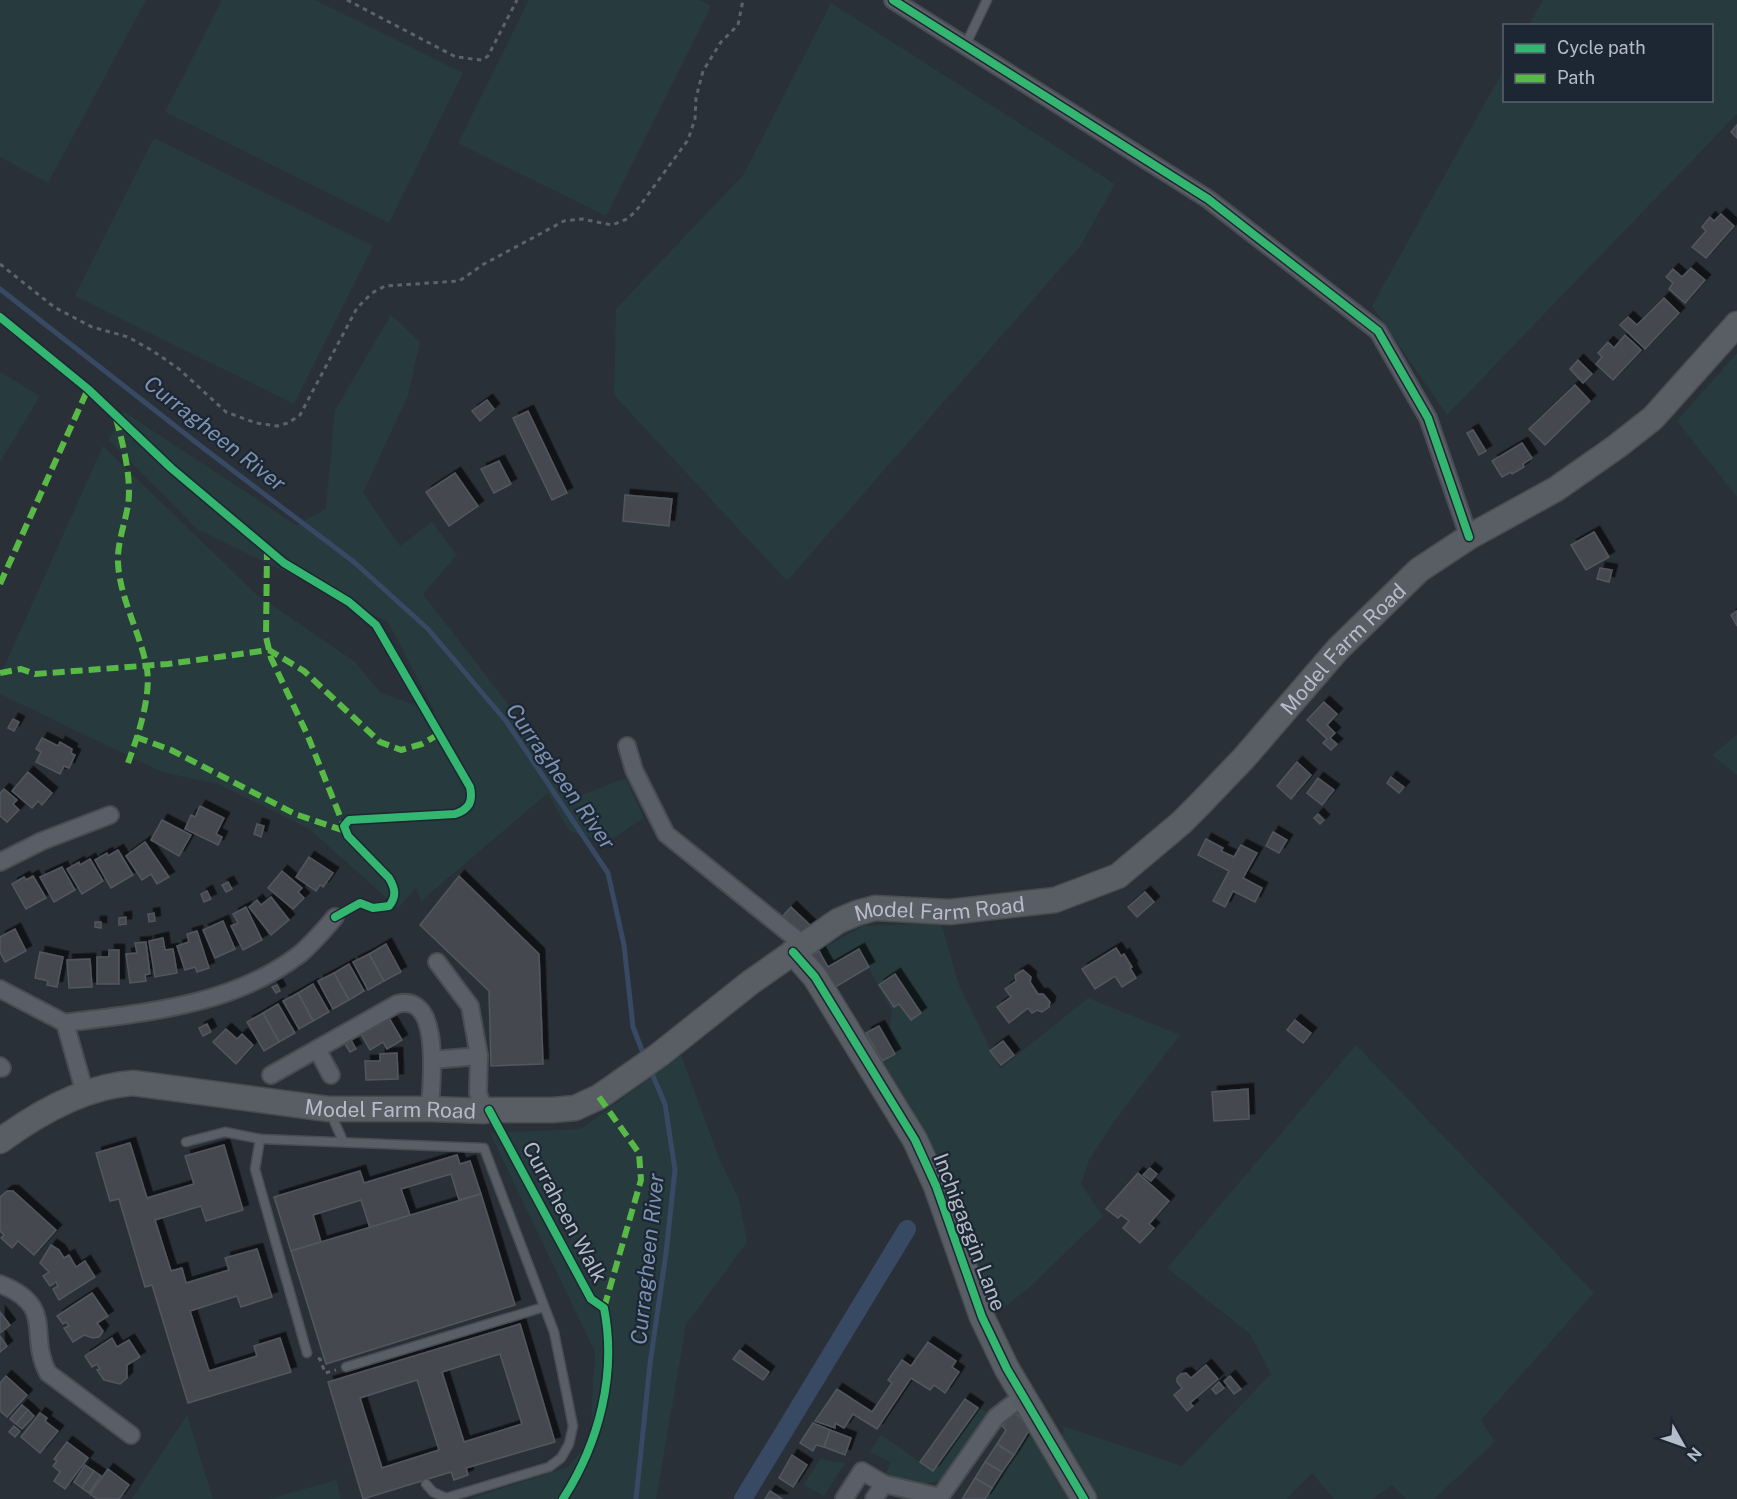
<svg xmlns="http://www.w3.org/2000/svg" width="1737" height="1499" viewBox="0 0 1737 1499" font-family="'Public Sans',sans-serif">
<defs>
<filter id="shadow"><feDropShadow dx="5.5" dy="-5.5" stdDeviation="0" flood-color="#0009"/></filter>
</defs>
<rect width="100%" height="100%" fill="#2a3038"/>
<!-- green -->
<g fill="#273a3e">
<path d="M0 0H146L48 183 0 157Z"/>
<path d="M222 0H315L463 73 389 223 165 112Z"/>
<path d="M529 0H699L711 6 606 216 458 143Z"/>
<path d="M1543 0H1737V114L1447 415 1372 306 1504 69V100H1712V26L1529 25Z"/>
<path d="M831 3 1115 184 1081 245 787 581 614 395 616 309 744 174Z"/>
<path d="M154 138 373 246 294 404 75 296Z"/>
<path d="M391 315 420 342 408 395 363 493 400 546 432 522 457 555 423 594 579 796 626 778 644 818 606 843 569 831 548 793 421 901 416 888 398 908 309 829 218 784 162 772 0 694V676L103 446 257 595 354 661 381 693 435 712 388 622 197 529 109 440 123 411 296 525 326 509 335 410Z"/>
<path d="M1737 353V497L1677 421Z"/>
<path d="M0 372 40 396 0 462Z"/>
<path d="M1737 735V775L1712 755Z"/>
<path d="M941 923 959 985 1000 1069 1088 998 1180 1035 1116 1119 1089 1160 1081 1184 1103 1216 1029 1288 991 1317 928 1143 912 1109 882 1061 895 1054 889 1028 892 1011 859 950 828 967 819 951 862 926Z"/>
<path d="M1356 1045 1594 1293 1481 1420 1495 1442 1434 1499H1406L1392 1485 1372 1499H1334L1312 1473 1287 1499H1092L1056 1442 1064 1431 1063 1426 1182 1466 1271 1374 1250 1334 1167 1268Z"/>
<path d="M681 1055 719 1158 739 1199 747 1242 686 1325 656 1499H469L568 1467 590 1441 595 1352 490 1133 581 1129Z"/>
<path d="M978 1408 988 1412 943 1479C924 1489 904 1479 885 1474L891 1462 870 1452 881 1435 933 1471Z"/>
<path d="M187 1415 213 1499H132Z"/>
<path d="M1030 1429 1074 1499H985Z"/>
<path d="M820 1459 845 1463 824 1496 804 1485Z"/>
<path d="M336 1480 341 1499H269Z"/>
</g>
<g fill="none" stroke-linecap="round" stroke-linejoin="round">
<!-- stream -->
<g stroke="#384963" stroke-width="5">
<path d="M0 289 202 447 354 562 428 629 506 721 608 873 624 945 633 1027 645 1058"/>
<path d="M636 1499 650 1364 666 1253 675 1170 665 1104 650 1069"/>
</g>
<!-- canal -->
<path stroke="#384963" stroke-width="18" d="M743 1499 907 1229"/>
</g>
<!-- building -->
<g fill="#444950" stroke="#52575f" stroke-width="1.5" fill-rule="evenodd" filter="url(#shadow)">
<path d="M1737 125V138L1731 132Z"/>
<path d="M1721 214 1734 226 1706 258 1692 247 1706 231 1702 227 1710 217 1714 221Z"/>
<path d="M1691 268 1705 280 1685 303 1669 289 1673 283 1666 277 1673 269 1682 277Z"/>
<path d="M1664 298 1679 313 1645 349 1620 325 1628 317 1637 325Z"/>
<path d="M1625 335 1641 350 1613 380 1596 364 1602 357 1598 353 1608 342 1614 348Z"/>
<path d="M1578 360 1592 374 1583 383 1570 369Z"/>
<path d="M1575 385 1590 401 1545 445 1529 429Z"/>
<path d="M487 400 494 409 480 421 472 411Z"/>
<path d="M528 411 567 493 552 500 513 418Z"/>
<path d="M1473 430 1486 451 1479 455 1467 433Z"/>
<path d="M1522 443 1532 458 1523 464 1524 467 1512 474 1511 472 1502 477 1492 461Z"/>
<path d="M499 461 511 484 494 493 481 469Z"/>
<path d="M455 473 478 506 449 526 426 492Z"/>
<path d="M625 495 672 499 669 526 623 521Z"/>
<path d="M1594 532 1609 557 1586 570 1571 545Z"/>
<path d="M1600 568 1612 570 1609 582 1597 579Z"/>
<path d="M1737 611V626L1731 615Z"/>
<path d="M1324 702 1337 714 1327 725 1335 733 1330 738 1337 744 1331 750 1323 743 1327 739 1307 720Z"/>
<path d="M13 719 19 722 14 731 8 728Z"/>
<path d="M42 738 58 746 60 742 72 749 71 753 75 755 69 768 64 766 60 774 36 762 41 752 36 749Z"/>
<path d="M1297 762 1311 775 1291 799 1277 786Z"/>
<path d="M28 772 52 793 42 805 38 801 32 808 12 791Z"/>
<path d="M1391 777 1404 787 1399 793 1387 783Z"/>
<path d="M1318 778 1334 790 1322 805 1307 793Z"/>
<path d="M4 789 17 800 13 804 19 810 7 822 0 816V793Z"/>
<path d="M200 806 224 818 216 834 222 837 218 845 185 829 191 815 195 817Z"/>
<path d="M1318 814 1324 820 1320 824 1314 818Z"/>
<path d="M162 820 191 835 179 856 151 840Z"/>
<path d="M257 824 264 826 261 837 254 834Z"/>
<path d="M1273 832 1287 840 1279 853 1266 846Z"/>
<path d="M1206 839 1223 848 1221 851 1234 857 1241 845 1257 853 1243 878 1262 888 1255 902 1233 891 1225 907 1213 901 1229 871 1198 855Z"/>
<path d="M145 842 169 877 157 884 151 874 142 880 126 856Z"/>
<path d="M118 850 133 875 111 888 95 860 107 853 108 856Z"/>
<path d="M309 857 333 873 323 887 320 885 316 891 296 877Z"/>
<path d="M90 859 103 881 82 894 67 869 79 862 80 865Z"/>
<path d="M62 867 75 890 54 902 40 877Z"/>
<path d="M282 871 302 888 298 892 304 898 293 909 268 888Z"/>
<path d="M33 876 46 898 26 909 12 884 24 877 26 880Z"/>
<path d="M459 876 539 954 543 1064 491 1066 489 991 420 925Z"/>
<path d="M228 882 232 889 226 892 222 885Z"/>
<path d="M207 891 211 899 204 902 201 894Z"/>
<path d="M1145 892 1154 902 1137 917 1128 907Z"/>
<path d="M271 897 289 920 271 935 249 907 257 900 261 905Z"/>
<path d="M246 907 262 940 243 950 231 926 238 923 233 914Z"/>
<path d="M791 907 811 926 802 936 782 917Z"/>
<path d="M154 913 155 921 149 922 148 914Z"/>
<path d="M126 917V924L119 925V918Z"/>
<path d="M223 921 235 949 215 958 203 930Z"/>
<path d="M95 922H101V928L95 927Z"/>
<path d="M15 929 26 951 5 962 0 952V937Z"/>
<path d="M197 931 209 968 197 972 195 967 185 970 177 946 189 942 187 934Z"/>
<path d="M163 938 165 950 173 949 177 973 155 977 149 941Z"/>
<path d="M146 942 150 974 145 975 146 981 130 983 126 954 137 953 135 943Z"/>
<path d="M386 944 401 972 384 981 369 954Z"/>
<path d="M1116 948 1121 956 1124 954 1132 967 1130 968 1136 978 1122 987 1115 976 1095 989 1082 969Z"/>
<path d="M859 949 869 967 832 989 812 955 819 951 828 967Z"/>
<path d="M109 950H119V984H97V957H109Z"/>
<path d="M40 952 63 957 57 987 47 985 48 981 35 978Z"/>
<path d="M369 954 384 981 368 990 353 962Z"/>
<path d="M90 959 92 987 69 988 67 960Z"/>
<path d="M349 964 364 991 349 1000 334 973Z"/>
<path d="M1023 970 1031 977 1030 982 1038 994H1043L1050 1002 1049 1007 1042 1012 1037 1010 1032 1013 1028 1008 1009 1023 997 1007 1011 997 1005 989 1016 981 1015 975Z"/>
<path d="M334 973 349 1000 333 1009 318 981Z"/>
<path d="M895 974 921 1013 911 1020 899 1004 894 1007 879 985Z"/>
<path d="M313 984 329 1012 313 1021 298 993Z"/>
<path d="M277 985 280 991 276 993 272 987Z"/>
<path d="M298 993 313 1021 299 1029 283 1001Z"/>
<path d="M278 1004 295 1033 279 1042 263 1013Z"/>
<path d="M263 1013 279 1042 264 1051 247 1022Z"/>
<path d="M389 1018 402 1040 387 1049 383 1042 370 1050 361 1034Z"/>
<path d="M1295 1020 1311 1033 1303 1043 1287 1030Z"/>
<path d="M207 1024 211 1032 203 1036 199 1028Z"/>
<path d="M879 1026 895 1054 882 1061 866 1033Z"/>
<path d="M226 1029 237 1039 242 1034 253 1045 236 1064 213 1042Z"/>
<path d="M351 1040 356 1049 350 1052 345 1044Z"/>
<path d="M1003 1041 1014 1055 1001 1065 990 1051Z"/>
<path d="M397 1053 398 1079 366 1080 365 1061H380V1054Z"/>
<path d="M1248 1089 1249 1119 1214 1121 1212 1092Z"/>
<path d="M130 1143 147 1198 194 1184 185 1156 224 1145 243 1210 206 1221 201 1206 155 1220 171 1271 182 1268 186 1283 229 1270 225 1258 257 1249 272 1297 241 1307 237 1296 190 1311 209 1371 257 1356 254 1346 280 1338 291 1372 188 1403 152 1285 145 1287 119 1199 110 1201 96 1153Z"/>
<path d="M457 1155 460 1164 470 1161 481 1194 459 1200 451 1174 401 1189 410 1215 370 1228 361 1200 313 1215 321 1242 291 1251 274 1197 360 1171 364 1183Z"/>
<path d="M1150 1168 1157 1174 1151 1181 1143 1175Z"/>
<path d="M1138 1173 1169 1201 1149 1224 1154 1228 1140 1243 1123 1228 1129 1221 1121 1215 1118 1218 1106 1209Z"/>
<path d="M7 1191H13L56 1230 34 1255 18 1241 12 1248 1 1238 4 1235 0 1231V1197Z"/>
<path d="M481 1194 515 1305 326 1364 291 1251Z"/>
<path d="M51 1245 59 1250 64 1258 69 1255 76 1267 85 1261 95 1277 59 1300 53 1289 58 1286 56 1282 50 1286 43 1276 49 1272 40 1263Z"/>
<path d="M92 1293 108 1316 97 1323 103 1331 99 1337 93 1338 84 1335 73 1342 64 1328 69 1326 66 1322 63 1324 57 1316Z"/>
<path d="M0 1312 10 1325 0 1333Z"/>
<path d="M520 1324 555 1442 466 1468 468 1475 454 1480 451 1472 363 1499 328 1382ZM500 1354 522 1424 464 1442 442 1372ZM417 1380 439 1450 382 1468 360 1398Z"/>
<path d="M0 1336 7 1346 0 1352Z"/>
<path d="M112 1338 117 1347 129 1340 140 1357 127 1365V1378L120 1384 104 1380 97 1370 100 1369 97 1364 92 1367 85 1356Z"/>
<path d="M928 1342 956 1361 952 1367 959 1372 945 1393 934 1385 930 1390 911 1378 877 1429 853 1414 844 1428 835 1423V1428L815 1421 837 1389 872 1412 892 1383 888 1380 902 1360 911 1366Z"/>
<path d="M740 1350 769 1372 763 1380 733 1359Z"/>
<path d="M1206 1365 1218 1379 1190 1403 1193 1406 1187 1411 1174 1395 1182 1388 1177 1382V1378L1181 1374 1186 1373 1191 1378Z"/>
<path d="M6 1376 27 1395 7 1417 0 1411V1383Z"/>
<path d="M1230 1376 1241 1389 1234 1394 1224 1381Z"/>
<path d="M1219 1382 1224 1388 1216 1394 1212 1389Z"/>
<path d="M965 1399 978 1408 933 1471 920 1462Z"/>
<path d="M22 1405 28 1410 16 1424 10 1419Z"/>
<path d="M28 1410 34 1416 22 1429 16 1424Z"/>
<path d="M40 1413 47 1418 45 1421 58 1431 40 1453 21 1437Z"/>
<path d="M1016 1413 1030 1429 1014 1455 997 1444 1006 1430 1002 1426 1008 1418Z"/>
<path d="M813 1423 830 1430 824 1447 816 1445 813 1451 800 1443Z"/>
<path d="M14 1426 20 1431 15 1437 9 1432Z"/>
<path d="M830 1430 851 1438 845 1455 824 1447Z"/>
<path d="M67 1442 88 1458 65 1489 54 1481 60 1472 53 1466 57 1461 54 1459Z"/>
<path d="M997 1444 1014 1455 1002 1472 985 1462Z"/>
<path d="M792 1455 807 1465 793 1487 779 1478Z"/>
<path d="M985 1462 1002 1472 992 1488 975 1478Z"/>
<path d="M85 1465 94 1471 82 1488 74 1482Z"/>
<path d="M108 1469 129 1485 119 1499H97L90 1494Z"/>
<path d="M94 1471 101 1476 89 1493 82 1488Z"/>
<path d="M975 1478 992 1488 985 1499H962Z"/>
<path d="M770 1491 781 1498 782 1499H765Z"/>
</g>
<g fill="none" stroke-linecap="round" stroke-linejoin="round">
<!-- lane casing -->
<g stroke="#484c53" stroke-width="11">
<g id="lane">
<path d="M965 46 987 0"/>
<path d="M330 1112 343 1141"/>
<path d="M260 1139 484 1148 554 1332 566 1391 573 1426 569 1444 561 1458 549 1467 446 1498 433 1492 426 1484"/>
<path d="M186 1142 225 1132 260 1139 255 1169 307 1353"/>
<path d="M346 1367 544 1307"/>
</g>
</g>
<!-- street casing -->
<g stroke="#484c53" stroke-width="20">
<g id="street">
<path d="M893 0 1208 199 1378 331 1428 418 1469 537"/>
<path d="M627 746 634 770 666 834 804 945"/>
<path d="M0 862 42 841 110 815"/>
<path d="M437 962 470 1006 479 1056 478 1093 484 1111"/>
<path d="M0 989 65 1023 85 1093"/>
<path d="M65 1023C147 1012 232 1006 300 954 313 943 324 930 335 917"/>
<path d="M317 1049 331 1075"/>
<path d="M432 1060 479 1056"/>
<path d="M0 1066 2 1068"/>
<path d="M271 1075 397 1004C443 992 431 1084 430 1109"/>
<path d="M0 1284C57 1307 27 1333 48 1373L131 1435"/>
<path d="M844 1499 862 1471 884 1484 940 1497 996 1417 1023 1396"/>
<path d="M874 1499 884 1484"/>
</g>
</g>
<!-- secondary casing -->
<g stroke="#484c53" stroke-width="27">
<g id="secondary">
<path d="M793 952 815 977 915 1140 936 1186 982 1317 1007 1369 1084 1499"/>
<path id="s1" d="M0 1141C38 1113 86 1086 133 1083L328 1109H430L484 1111 489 1110H553L575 1108 599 1097 659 1055 751 982 838 921 857 913 875 908 950 912 1055 900 1118 876 1181 823 1199 805 1244 758 1338 649 1419 570 1469 537 1556 489 1616 447 1653 418 1737 324"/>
</g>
</g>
<!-- path -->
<g stroke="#5d636a" stroke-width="3" stroke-dasharray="4.5 4.5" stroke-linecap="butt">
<path d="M347 0 456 57 482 60 488 56 517 0"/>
<path d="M0 264 54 307 92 327 128 337 153 351 179 369 226 412 256 423 277 426 288 423 300 415 357 308 372 293 385 286 459 281 484 264 564 221 582 219 612 225 627 219 636 211 688 140 695 119 696 98 703 71 721 42 738 25 743 0"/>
<path d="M318 1358 320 1359 325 1373 336 1370"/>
</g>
<!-- lane -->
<use href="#lane" stroke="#5a5e66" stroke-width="8"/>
<!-- street -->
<use href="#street" stroke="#5a5e66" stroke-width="16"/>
<!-- secondary -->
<use href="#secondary" stroke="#595d64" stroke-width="24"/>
<!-- quiet -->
<g stroke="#58b947" stroke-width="6" stroke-dasharray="12 6" stroke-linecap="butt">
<path d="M116 419C123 443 132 480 128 505 125 524 117 543 118 563 120 598 139 631 146 664 153 692 138 736 128 763"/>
<path d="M267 548 266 637 271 658 307 734 344 826"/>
<path d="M0 584 88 389"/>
<path d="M0 673 21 669 35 674 168 664 269 650 304 671 380 742 401 750 422 744 439 734"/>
<path d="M136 737 171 750 295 814 345 831"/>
<path d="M599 1097 639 1153 641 1180 604 1308"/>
</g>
<!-- cycleway casing -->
<g stroke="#1d2633" stroke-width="11">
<g id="cycleway">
<path d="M893 0 1208 199 1378 331 1428 418 1469 537"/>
<path d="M0 317 88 389 171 468 284 563 349 602 376 625 470 787C473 801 470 809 455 814L349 820 344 826 348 836 389 878C395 888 397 896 389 906L373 908 360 903 335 917"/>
<path d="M793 952 815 977 915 1140 936 1186 982 1317 1007 1369 1084 1499"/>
<path d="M489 1110 591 1299 604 1308C617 1374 599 1443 563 1499"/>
</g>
</g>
<!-- cycleway -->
<use href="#cycleway" stroke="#33b770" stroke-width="8"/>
</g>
<g text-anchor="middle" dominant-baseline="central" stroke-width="4.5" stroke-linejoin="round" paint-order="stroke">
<!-- street labels -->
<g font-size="21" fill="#b4bcc9" stroke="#1d2633">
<text stroke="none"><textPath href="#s1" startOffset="1522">Model Farm Road</textPath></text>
<text stroke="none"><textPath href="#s1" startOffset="1018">Model Farm Road</textPath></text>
<text stroke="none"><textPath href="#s1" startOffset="406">Model Farm Road</textPath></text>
<text transform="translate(565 1212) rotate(62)">Curraheen Walk</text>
<text transform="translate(970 1232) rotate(69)">Inchigaggin Lane</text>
</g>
<!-- water labels -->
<g font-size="22" font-style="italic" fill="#7c92b1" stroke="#1d2633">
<text transform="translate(215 433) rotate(38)">Curragheen River</text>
<text transform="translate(561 776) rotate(55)">Curragheen River</text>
<text transform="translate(647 1259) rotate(-84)">Curragheen River</text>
</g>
</g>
<!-- legend -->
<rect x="1503" y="24" width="210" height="78" fill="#1d2633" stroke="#59626f" stroke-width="1.5"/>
<rect x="1515" y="44" width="30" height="9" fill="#33b770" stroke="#59626f" stroke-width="1.5"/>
<text x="1557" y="54" font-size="18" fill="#b4bcc9">Cycle path</text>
<rect x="1515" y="74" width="30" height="9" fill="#58b947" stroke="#59626f" stroke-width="1.5"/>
<text x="1557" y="84" font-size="18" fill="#b4bcc9">Path</text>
<!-- north arrow -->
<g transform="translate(1683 1445) rotate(130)" stroke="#1d2633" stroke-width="4.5" paint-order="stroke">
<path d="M0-4.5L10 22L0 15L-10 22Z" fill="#b4bcc9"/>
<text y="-9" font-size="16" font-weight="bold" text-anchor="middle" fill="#b4bcc9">N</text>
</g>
</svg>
